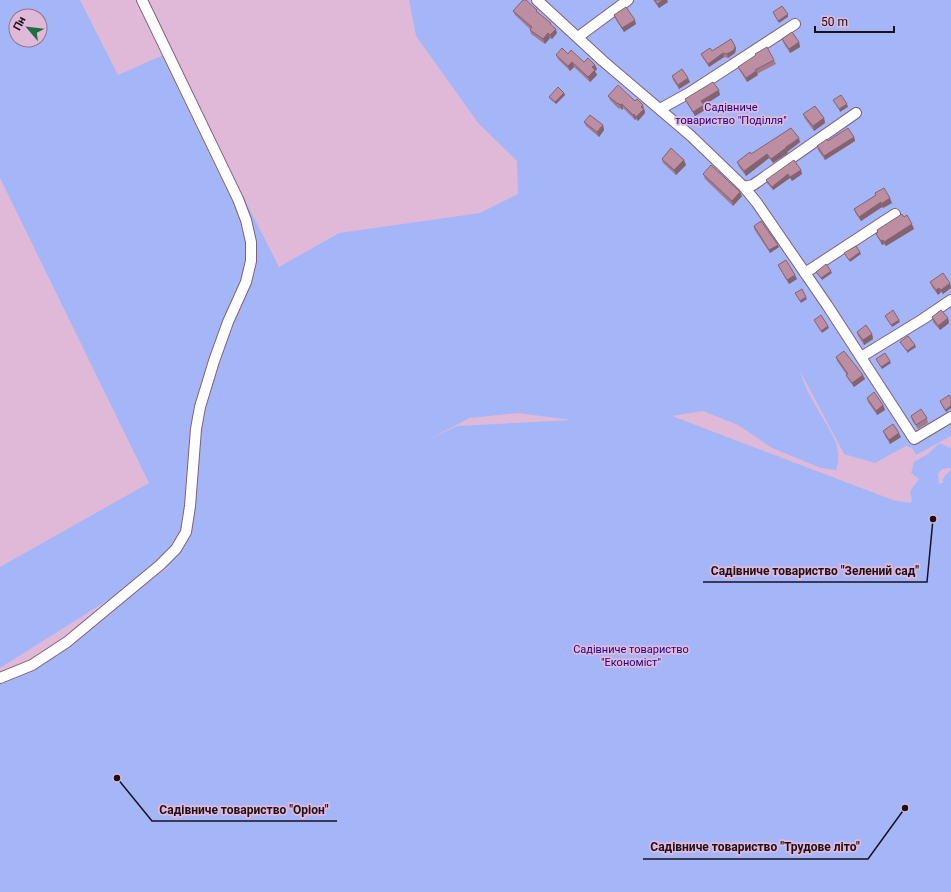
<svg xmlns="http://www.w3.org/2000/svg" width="951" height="892" viewBox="0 0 951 892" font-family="Roboto,sans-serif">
<rect width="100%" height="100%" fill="#e0b9d9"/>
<!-- green -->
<path fill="#a5b6f8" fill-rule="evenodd" d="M0 0H80L118 75 170 52 279 267 339 233 480 213 518 194 517 161 479 124 416 36 409 0H951V436L916 455 912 448 906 446 875 463 844 454 800 371C807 397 826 419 836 443 839 452 839 462 836 470L821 468 772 448 738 425 703 411 672 416 893 500 910 503 912 501 910 491 919 479 911 473 914 462 928 454 937 445 940 443 950 448 951 446V468L942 469 938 474 939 484 944 482 942 480 951 469V892H0V679L50 652 130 591 171 566 143 578 0 668V567L149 483 0 178ZM16 16H40V40H16ZM518 413 571 420 457 426 425 441 470 418Z"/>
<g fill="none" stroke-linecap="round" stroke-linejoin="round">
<!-- street casing -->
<g stroke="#815e7b" stroke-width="12">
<g id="street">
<path d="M537 0 603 61 691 136 744 187 757 203 827 305 914 439 951 417"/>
<path d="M578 37 628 0"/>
<path d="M660 109 689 93 795 24"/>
<path d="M744 187 753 185 856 113"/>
<path d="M805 273 895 214"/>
<path d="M861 357 923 319 951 300"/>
<path d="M0 678 32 665 67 642 160 565 176 549 186 532 190 506 196 429 200 407 214 361 228 322 246 282 251 261V242L246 220 238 199 142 0"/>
</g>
</g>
<!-- street -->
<use href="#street" stroke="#fff" stroke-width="10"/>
</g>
<!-- wall -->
<g fill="#a37a8a">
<path d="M653 0H668L667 1 668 2 659 8Z"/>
<path d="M513 11 538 12 552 26 557 33 552 39 550 38 545 44 531 34 530 30V29L515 15Z"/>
<path d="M614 15 636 24 624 32 616 20Z"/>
<path d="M782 39 799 42 800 47 790 53 784 44Z"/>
<path d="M735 46 736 49 735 53 728 58 724 57 709 67 703 58 701 54Z"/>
<path d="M568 54 584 62 595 65 597 69 595 71 597 75 590 82 574 67 570 71 558 59 556 55Z"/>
<path d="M774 60 776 64 757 74 758 75 747 82 740 71 738 67Z"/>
<path d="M672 76 690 82 679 89 673 80Z"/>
<path d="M564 93 565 95 556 104 550 99 549 97Z"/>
<path d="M720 95 704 105 705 110 695 116 687 103 685 99Z"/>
<path d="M608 96 645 110V113L638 121 636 119 635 120 623 108 622 110 620 108 619 109 610 100Z"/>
<path d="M803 114 824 118 825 123 814 131 805 119Z"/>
<path d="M584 122 603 125 604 130 599 137 586 126Z"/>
<path d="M854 137 855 141 825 160 818 150 817 146 828 141Z"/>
<path d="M800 142 787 152 788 153 773 163 769 158 746 176 739 167 737 162 751 154Z"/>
<path d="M662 159 684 160 686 165 676 175 663 163Z"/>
<path d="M801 170 802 174 792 181 790 178 773 190 767 183 766 180Z"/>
<path d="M703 174 740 192 742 196 733 206 705 179Z"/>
<path d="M875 193 892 203 883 208 882 207 861 221 856 214 854 209 876 195Z"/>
<path d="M904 217 914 229 886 246 884 244 882 245 878 238 876 234 878 233 877 230Z"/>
<path d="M754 226 779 247 770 253 754 229Z"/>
<path d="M778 265 797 279 789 284 780 269Z"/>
<path d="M930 282 951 285V288L943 294 941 292 938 295 932 287Z"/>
<path d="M932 317 948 318 949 323 940 330 933 322Z"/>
<path d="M857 332 872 334 873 339 864 345 858 336Z"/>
<path d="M836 357 865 379 854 387 848 379 846 375H847L837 361Z"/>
<path d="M867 398 883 405 885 410 877 415 868 402Z"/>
<path d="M911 416 927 418 928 423 918 429 912 420Z"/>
<path d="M883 431 901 437 890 444 885 436Z"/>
</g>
<!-- shaded-wall -->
<g fill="#846371">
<path d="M663 0H668L667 1 668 2 659 8 657 4Z"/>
<path d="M788 14V17L779 23 778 21Z"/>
<path d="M635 20 636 24 624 32 622 28Z"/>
<path d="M556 29 557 33 552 39 550 35Z"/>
<path d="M548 33 550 38 545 44 543 39Z"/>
<path d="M799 42 800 47 790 53 789 49Z"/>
<path d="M735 46 736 49 735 53 728 58 727 54Z"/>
<path d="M723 53 724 57 709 67 708 64Z"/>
<path d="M572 62 574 67 570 71 568 66Z"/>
<path d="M595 65 597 69 595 71 597 75 590 82 588 77 592 67Z"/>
<path d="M756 71 758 75 747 82 746 78Z"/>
<path d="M688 78 690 82 679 89 678 85Z"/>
<path d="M719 90 720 95 703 106 701 101Z"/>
<path d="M564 93 565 95 556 104 555 102Z"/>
<path d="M622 104 623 108 622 110 620 105Z"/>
<path d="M847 104 848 107 840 112 839 109Z"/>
<path d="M643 105 645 113 638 121 636 117Z"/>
<path d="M704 105 705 110 695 116 693 112Z"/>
<path d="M634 114 636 119 635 120 633 115Z"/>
<path d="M824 118 825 123 814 131 813 126Z"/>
<path d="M603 125 604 130 599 137 597 132Z"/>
<path d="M854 137 855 141 825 160 824 156Z"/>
<path d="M799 138 800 142 787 152 788 153 773 163 771 159Z"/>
<path d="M767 154 769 158 746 176 744 171Z"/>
<path d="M684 160 686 165 676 175 674 170Z"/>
<path d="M801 170 802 174 792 181 790 177Z"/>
<path d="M788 174 790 178 773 190 772 187Z"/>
<path d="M740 192 742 196 733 206 732 201Z"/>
<path d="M890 198 892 203 883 208 881 204Z"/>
<path d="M881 202 882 207 861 221 859 217Z"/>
<path d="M912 224 914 229 886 246 884 242Z"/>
<path d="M883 240 884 244 882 245 881 241Z"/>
<path d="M778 245 779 247 770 253 769 250Z"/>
<path d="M860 252 861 254 850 262 849 260Z"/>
<path d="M831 271 832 273 822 280 821 278Z"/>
<path d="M795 275 797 279 789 284 787 280Z"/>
<path d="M950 283 951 288 943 294 941 290Z"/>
<path d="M939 288 941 292 938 295 936 290Z"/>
<path d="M806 297 807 299 801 303 800 301Z"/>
<path d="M948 318 949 323 940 330 938 326Z"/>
<path d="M899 320 900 322 892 327 891 325Z"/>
<path d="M828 326 829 328 822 333 821 331Z"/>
<path d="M872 334 873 339 864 345 863 340Z"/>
<path d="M915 345 916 347 907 353V351Z"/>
<path d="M890 361 891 363 882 369 881 367Z"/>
<path d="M863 375 865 379 854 387 852 383Z"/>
<path d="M883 405 885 410 877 415 876 411Z"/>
<path d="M951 406V408L946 412 945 410Z"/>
<path d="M899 433 901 437 890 444 889 440Z"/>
</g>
<!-- building -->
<g fill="#bd8ea1" stroke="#846371">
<path d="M523 0H526L537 10 536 11 551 23 550 24 556 29 550 35 548 33 543 39 530 30 532 27 513 11Z"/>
<path d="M655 0H663L657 4Z"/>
<path d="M782 6 788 14 778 21 773 12Z"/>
<path d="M626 7 635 20 622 28 614 15Z"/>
<path d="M792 32 799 42 789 49 782 39Z"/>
<path d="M731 39 735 46 734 50 727 54 723 53 708 64 701 54 710 48 712 51Z"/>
<path d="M767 47 774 60 755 70 756 71 746 78 738 67 756 55 755 54Z"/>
<path d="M562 48 568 54 571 50 584 62 588 58 595 65 592 67 595 70 588 77 572 62 568 66 556 55Z"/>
<path d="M682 69 688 78 678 85 672 76Z"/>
<path d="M713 82 719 90 701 101 704 105 693 112 685 99Z"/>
<path d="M618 85 635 101 637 99 643 105 641 107 644 109 636 117 634 114 633 115 622 104 620 105 618 103V104L608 96Z"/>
<path d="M558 87 564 93 555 102 549 97Z"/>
<path d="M841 95 847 104 839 109 833 100Z"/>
<path d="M815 106 824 118 813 126 803 114Z"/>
<path d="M590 115 603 125 597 132 584 122Z"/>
<path d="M791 128 799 138 786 147V148L771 159 767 154 744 171 737 162 750 152 751 154Z"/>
<path d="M848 128 854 137 824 156 817 146 827 139 828 141Z"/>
<path d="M671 148 684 160 674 170 662 159Z"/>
<path d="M794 160 801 170 790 177 788 174 772 187 766 180Z"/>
<path d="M711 165 740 192 732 201 703 174Z"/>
<path d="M884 188 890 198 881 204V202L859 217 854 209 876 195 875 193Z"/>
<path d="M902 214 904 217 907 215 912 224 884 242 883 240 881 241 876 234 878 232 877 230Z"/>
<path d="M761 221 778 245 769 250 754 226Z"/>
<path d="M856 246 860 252 849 260 844 253Z"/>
<path d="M786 260 795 275 787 280 778 265Z"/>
<path d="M826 264 831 271 821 278 816 272Z"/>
<path d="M943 273 950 283 941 290 939 288 936 290 930 282Z"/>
<path d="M802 289 806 297 800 301 795 293Z"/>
<path d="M893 310 899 320 891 325 885 316Z"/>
<path d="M941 310 948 318 938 326 932 317Z"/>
<path d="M821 315 828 326 821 331 814 320Z"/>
<path d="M866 325 872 334 863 340 857 332Z"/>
<path d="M908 336 915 345 907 351 900 342Z"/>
<path d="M844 351 863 375 852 383 846 375 848 374 836 357Z"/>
<path d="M885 353 890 361 881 367 876 359Z"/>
<path d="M874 392 883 405 876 411 867 398Z"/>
<path d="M949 395 951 398V406L945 410 940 401Z"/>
<path d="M921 409 927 418 916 425 911 416Z"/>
<path d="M893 424 899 433 889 440 883 431Z"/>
</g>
<g text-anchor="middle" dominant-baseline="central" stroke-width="3.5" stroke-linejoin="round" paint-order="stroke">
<!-- park labels -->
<g font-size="11" fill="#1c058c" stroke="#e0b9d9">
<text x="731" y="107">Садівниче<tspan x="731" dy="13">товариство "Поділля"</tspan></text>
<text x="631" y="649">Садівниче товариство<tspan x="631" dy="13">"Економіст"</tspan></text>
</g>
</g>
<!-- callouts -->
<path fill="none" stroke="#1d101b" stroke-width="1.5" d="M933 519L927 582H703M117 778L152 821H337M905 808L868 859H643"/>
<g fill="#1d101b" stroke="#e0b9d9" stroke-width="1.5">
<circle cx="933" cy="519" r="4"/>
<circle cx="117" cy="778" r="4"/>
<circle cx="905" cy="808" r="4"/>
</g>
<g font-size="12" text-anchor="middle" font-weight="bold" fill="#1d101b" stroke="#e0b9d9" stroke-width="3.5" stroke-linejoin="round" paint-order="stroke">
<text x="815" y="575">Садівниче товариство "Зелений сад"</text>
<text x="244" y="814">Садівниче товариство "Оріон"</text>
<text x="755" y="851">Садівниче товариство "Трудове літо"</text>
</g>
<!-- north arrow -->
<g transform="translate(28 28) rotate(298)"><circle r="19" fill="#e0b9d9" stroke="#92758d"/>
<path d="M0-3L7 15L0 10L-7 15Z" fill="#1f6e3e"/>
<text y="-6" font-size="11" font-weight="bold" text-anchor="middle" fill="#1d101b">Пн</text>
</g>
<!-- scale -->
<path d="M815 26v6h79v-6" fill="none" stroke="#1d101b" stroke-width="2"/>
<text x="821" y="26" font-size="12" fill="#1d101b" stroke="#e0b9d9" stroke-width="3" paint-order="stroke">50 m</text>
</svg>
